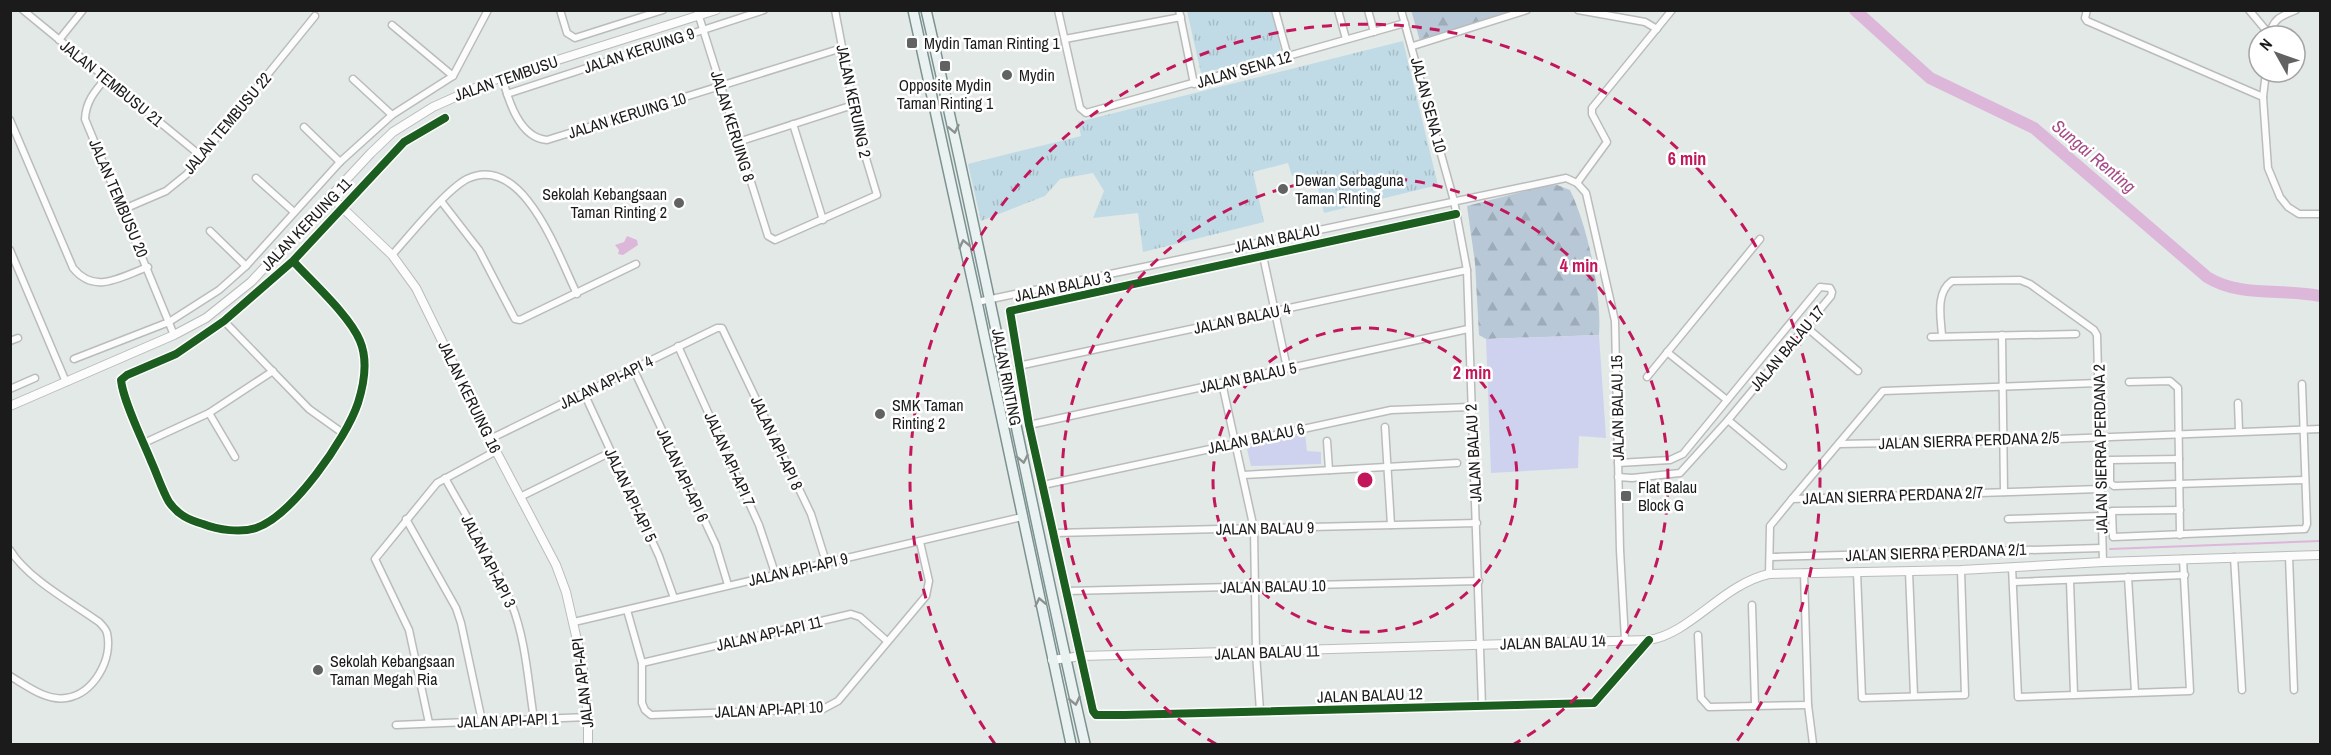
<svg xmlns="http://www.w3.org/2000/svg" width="2331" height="755" font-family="'Archivo Narrow',sans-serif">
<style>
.grass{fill:url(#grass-tufts)}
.forest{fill:url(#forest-firs)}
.park{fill:#ced2ef}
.water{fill:#dcb7da}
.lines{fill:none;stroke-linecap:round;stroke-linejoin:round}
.stream{stroke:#dcb7da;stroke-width:2}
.river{stroke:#dcb7da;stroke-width:12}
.minor-casing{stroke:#babcbb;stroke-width:9}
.tertiary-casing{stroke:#babcbb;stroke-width:10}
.secondary-casing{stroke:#7c9290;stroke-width:12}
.minor{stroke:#fbfcfb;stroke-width:6}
.tertiary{stroke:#fbfcfb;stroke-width:8}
.secondary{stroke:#e9f2f0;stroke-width:9}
.cycleway-casing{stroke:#fff;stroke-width:11}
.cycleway{stroke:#1b5e20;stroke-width:8}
.oneway{stroke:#8c9190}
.ring{fill:none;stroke:#c2185b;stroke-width:3;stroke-dasharray:10 8}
.poi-dot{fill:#616362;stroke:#fff;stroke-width:2}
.labels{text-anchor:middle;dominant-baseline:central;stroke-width:5;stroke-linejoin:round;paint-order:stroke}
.poi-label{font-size:16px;fill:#1b1b1b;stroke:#fff;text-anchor:start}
.street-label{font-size:16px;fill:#1b1b1b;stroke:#fff}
.water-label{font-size:18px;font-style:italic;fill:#a74b86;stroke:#fff}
.centre{fill:#c2185b;stroke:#fff;stroke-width:3}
.ring-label{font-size:18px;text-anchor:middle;font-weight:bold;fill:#c2185b;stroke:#fff;stroke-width:5;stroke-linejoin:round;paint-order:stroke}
</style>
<defs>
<pattern id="grass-tufts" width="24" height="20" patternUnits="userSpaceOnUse" patternTransform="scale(1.5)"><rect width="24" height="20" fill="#c1dbe6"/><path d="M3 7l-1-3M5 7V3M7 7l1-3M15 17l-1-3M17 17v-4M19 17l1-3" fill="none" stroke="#a5bbc5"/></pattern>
<pattern id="forest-firs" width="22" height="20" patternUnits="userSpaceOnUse" patternTransform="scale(1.5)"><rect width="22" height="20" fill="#b9c8d7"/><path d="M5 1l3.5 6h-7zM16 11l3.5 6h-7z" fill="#9eabb8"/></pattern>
</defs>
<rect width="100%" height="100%" fill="#e3e9e6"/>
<g class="grass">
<polygon points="1187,11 1272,11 1282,55 1201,73"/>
<polygon points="1403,41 1438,185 1324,213 1317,184 1308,186 1304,173 1292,176 1288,163 1253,172 1264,222 1143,252 1138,213 1093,218 1104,191 1093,173 1060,179 1045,196 981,221 968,164 1081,136 1078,122"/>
</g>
<g class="forest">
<polygon points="1411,10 1516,11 1420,41"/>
<path d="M1557,185L1570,190C1588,227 1602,294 1599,335L1486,339L1479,335L1475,263L1467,206L1544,186Z"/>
</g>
<g class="park">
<polygon points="1599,335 1606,438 1579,436 1578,468 1491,473 1486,339"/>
<polygon points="1305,434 1307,451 1321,452 1321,464 1251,466 1246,445"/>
</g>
<polygon class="water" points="627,236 637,240 638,245 623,255 618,254 619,250 615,245 624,242"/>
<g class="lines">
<polyline class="stream" points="2110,549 2320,541"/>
<path class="river" d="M1855,10L1930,78L2034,128L2207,277C2240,298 2283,288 2320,296"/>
<defs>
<g id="minor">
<polyline points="23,10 201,156"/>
<polyline points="560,10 567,33 575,38 663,10"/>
<polyline points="697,10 768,236 775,240 877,195 859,135 835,10"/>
<polyline points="1058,10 1080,108 1086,113 1405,23"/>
<polyline points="1179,10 1194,84"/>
<polyline points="1275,10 1288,57"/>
<polyline points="1338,10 1346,39"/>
<polyline points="1368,10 1374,32"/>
<polyline points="1401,10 1454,201 1467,270 1482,706"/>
<polyline points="1578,10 1645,22 1657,29"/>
<polyline points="2087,10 2085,18 2087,21 2263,97 2268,168 2280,197 2288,207 2299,214 2320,214"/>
<polyline points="2249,10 2270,35"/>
<polyline points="392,25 453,76"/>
<path d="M2270,36C2272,19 2281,16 2296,10"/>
<polyline points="1065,39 1181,17"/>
<polyline points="59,40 83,10"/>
<polyline points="1413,46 1527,10"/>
<path d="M502,77C508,99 519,138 547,140L842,48"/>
<path d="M106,78C95,91 86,101 85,119L174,335"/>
<polyline points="353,79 392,115"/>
<polyline points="507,94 764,10"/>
<polyline points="2263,97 2266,72"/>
<path d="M10,120L73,268C95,295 120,277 148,267"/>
<polyline points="793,124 823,220"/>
<polyline points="304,127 340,162"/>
<polyline points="738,142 853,105"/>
<polyline points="256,178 294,212"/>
<polyline points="1577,183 1607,142 1592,114 1592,108 1672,10"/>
<polyline points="441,201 479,250 515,319 520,320 636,264"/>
<polyline points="124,209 166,191 187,174 315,16"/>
<polyline points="1456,214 1010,311 1029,425 1093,711 1096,715 1124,715 1594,703 1649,640"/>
<polyline points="210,231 246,266"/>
<polyline points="1260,242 1287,368"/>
<polyline points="10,250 66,382"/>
<path d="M392,255C409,236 446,190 467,179C524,152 559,258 577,294"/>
<path d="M293,261C313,283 350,316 360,341C368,360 364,384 358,403C346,439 292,516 256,528C241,533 218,530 203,524C189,520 178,515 169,502C162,490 157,474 151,461C143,441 123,401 121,380L127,375L176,354L224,321L293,261L404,142L445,118"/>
<polyline points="977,302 1566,178 1577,183 1586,193 1615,321 1620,550 1625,640"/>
<polyline points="224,321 309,409 344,434"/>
<polyline points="1805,326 1858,371"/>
<polyline points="2002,335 2004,492"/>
<path d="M1942,336C1941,318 1935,293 1952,281L2020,280L2030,284L2094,330L2097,335L2103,562"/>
<polyline points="1931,337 2076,334"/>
<polyline points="10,341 18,338"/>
<polyline points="678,346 759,525 775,573"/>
<polyline points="1667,352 1727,400"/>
<polyline points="74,359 169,322 219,290 246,266 340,162 392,115 453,76 488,10"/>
<polyline points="1018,366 1467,270"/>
<polyline points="633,368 716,545 728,585"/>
<polyline points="1647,377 1760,239"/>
<polyline points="2129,382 2170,381 2178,388 2180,535"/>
<polyline points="1222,383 1254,529 1256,653 1260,711"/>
<polyline points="10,389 35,378"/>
<polyline points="584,393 659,556 674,598"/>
<polyline points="2238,403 2239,431"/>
<polyline points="209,413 235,457"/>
<polyline points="1728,420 1783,466"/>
<polyline points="1029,425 1468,329"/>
<polyline points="1385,427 1391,525"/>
<polyline points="490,439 717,328 722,328 811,514 826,562"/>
<polyline points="1327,441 1329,470"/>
<polyline points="144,443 209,413 273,371"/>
<polyline points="1839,444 2003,441 2320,429"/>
<polyline points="2179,459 2110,460 2110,483 2114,486 2305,480"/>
<polyline points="1618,463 1670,460 1683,454 1820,287 1830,288 1832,292 1831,296 1728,420 1680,473 1632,478 1618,477"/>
<polyline points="1243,475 1457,463"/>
<path d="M445,478C468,520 495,561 512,605C526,641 528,682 534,719"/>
<polyline points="1043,485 1391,410 1470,407"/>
<polyline points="520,497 611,452"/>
<polyline points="1792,499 1883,391 2098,383"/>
<polyline points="2180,510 2112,511 2113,537 2305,529 2307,524 2302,384"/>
<polyline points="406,519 456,608 461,623 482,721"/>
<polyline points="2008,519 2101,516"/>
<polyline points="1054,533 1477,523"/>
<path d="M10,550C28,579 71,602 99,622C102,625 106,629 107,633C113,659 94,694 66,698C46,701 27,686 10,676"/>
<polyline points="2289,556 2294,690"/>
<polyline points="1770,557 2102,548"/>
<polyline points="2234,557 2242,690"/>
<polyline points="2012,567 2018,697 2190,691 2183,559"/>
<polyline points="1909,571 1914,696"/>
<polyline points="1857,572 1862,698 1965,695 1961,570"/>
<polyline points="1804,573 1808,705 1813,744"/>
<polyline points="1769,574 1770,526 1792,499 2100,489"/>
<polyline points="2128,577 2135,692"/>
<polyline points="2070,581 2074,694"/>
<polyline points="2014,582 2185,575"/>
<polyline points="1067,591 1479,581"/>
<polyline points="1752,605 1755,705"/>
<polyline points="627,610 642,663 642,703 645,710 651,715 823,709 838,701 926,596 929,581 920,542"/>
<polyline points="574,622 1022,517"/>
<polyline points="1698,635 1701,698 1709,707 1808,705"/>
<polyline points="642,663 851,614 860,617 887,641"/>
<polyline points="429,723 409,630 375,559 437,483 496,451"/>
<polyline points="396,725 588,717"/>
</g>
<g id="tertiary">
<polyline points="330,196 392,255 416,288 496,451 556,565 566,592 582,662 588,717 588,744"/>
<polyline points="10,406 174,335 206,318 251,282 371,153 393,132 433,107 491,81 716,10"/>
<path d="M1052,660L1082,656L1649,640C1690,634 1723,584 1769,574L1961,570L2103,562L2320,555"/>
</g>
<g id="secondary">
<polyline points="913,10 977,302 1071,744"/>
<path d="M926,10C983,254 1029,500 1085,744"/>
</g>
</defs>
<use href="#minor" class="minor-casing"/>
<use href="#tertiary" class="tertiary-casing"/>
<use href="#secondary" class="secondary-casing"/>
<use href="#minor" class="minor"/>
<use href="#tertiary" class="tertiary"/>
<use href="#secondary" class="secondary"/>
<defs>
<g id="cycleway">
<polyline points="1456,214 1010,311 1029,425 1093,711 1096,715 1124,715 1594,703 1649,640"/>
<path d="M293,261C313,283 350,316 360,341C368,360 364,384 358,403C346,439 292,516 256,528C241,533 218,530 203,524C189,520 178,515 169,502C162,490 157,474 151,461C143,441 123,401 121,380L127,375L176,354L224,321L293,261L404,142L445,118"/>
</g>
</defs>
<use href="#cycleway" class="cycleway-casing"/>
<use href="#cycleway" class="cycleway"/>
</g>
<defs><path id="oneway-chevron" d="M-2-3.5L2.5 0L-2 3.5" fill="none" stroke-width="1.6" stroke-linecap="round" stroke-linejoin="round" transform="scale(1.5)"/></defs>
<g class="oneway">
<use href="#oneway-chevron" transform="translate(954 129) rotate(78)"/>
<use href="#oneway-chevron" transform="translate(964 244) rotate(-103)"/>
<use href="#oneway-chevron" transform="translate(1023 459) rotate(79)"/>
<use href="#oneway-chevron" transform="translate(1040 602) rotate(-102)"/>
<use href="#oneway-chevron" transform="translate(1075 701) rotate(77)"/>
</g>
<g class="ring">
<circle cx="1365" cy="480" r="152"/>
<path d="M1216 744A303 303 0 1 1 1514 744"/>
<path d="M995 744A455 455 0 1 1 1735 744"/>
</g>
<g class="poi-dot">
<rect x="906" y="37" width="12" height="12" rx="3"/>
<rect x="939" y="60" width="12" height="12" rx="3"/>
<circle cx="1007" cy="75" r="6"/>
<circle cx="1283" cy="189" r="6"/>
<circle cx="679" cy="203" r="6"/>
<circle cx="880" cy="414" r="6"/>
<rect x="1620" y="490" width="12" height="12" rx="3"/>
<circle cx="318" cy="670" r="6"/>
</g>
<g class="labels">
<g class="poi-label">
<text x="924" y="43">Mydin Taman Rinting 1</text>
<text x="1019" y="75">Mydin</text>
<text x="945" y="85" text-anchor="middle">Opposite Mydin<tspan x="945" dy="18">Taman Rinting 1</tspan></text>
<text x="1295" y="180">Dewan Serbaguna<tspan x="1295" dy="18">Taman RInting</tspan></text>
<text x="667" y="194" text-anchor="end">Sekolah Kebangsaan<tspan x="667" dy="18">Taman Rinting 2</tspan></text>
<text x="892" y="405">SMK Taman<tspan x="892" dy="18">Rinting 2</tspan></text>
<text x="1638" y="487">Flat Balau<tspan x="1638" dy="18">Block G</tspan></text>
<text x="330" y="661">Sekolah Kebangsaan<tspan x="330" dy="18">Taman Megah Ria</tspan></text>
</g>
<g class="street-label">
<text transform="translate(639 50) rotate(-18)">JALAN KERUING 9</text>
<text transform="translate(1244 69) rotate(-16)">JALAN SENA 12</text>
<text transform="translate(506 78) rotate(-19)">JALAN TEMBUSU</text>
<text transform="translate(112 83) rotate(39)">JALAN TEMBUSU 21</text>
<text transform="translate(854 101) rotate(78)">JALAN KERUING 2</text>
<text transform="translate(1429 105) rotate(75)">JALAN SENA 10</text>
<text transform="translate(627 115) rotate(-17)">JALAN KERUING 10</text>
<text transform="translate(227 123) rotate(-50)">JALAN TEMBUSU 22</text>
<text transform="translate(733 126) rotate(73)">JALAN KERUING 8</text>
<text transform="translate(119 198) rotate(67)">JALAN TEMBUSU 20</text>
<text transform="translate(306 224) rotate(-46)">JALAN KERUING 11</text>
<text transform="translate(1277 238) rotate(-12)">JALAN BALAU</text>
<text transform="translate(1063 286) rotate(-12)">JALAN BALAU 3</text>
<text transform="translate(1242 318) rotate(-12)">JALAN BALAU 4</text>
<text transform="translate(1787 348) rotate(-50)">JALAN BALAU 17</text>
<text transform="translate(1007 377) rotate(79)">JALAN RINTING</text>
<text transform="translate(1248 377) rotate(-12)">JALAN BALAU 5</text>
<text transform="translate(606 382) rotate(-26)">JALAN API-API 4</text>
<text transform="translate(470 397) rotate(64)">JALAN KERUING 16</text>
<text transform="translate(1617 408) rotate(-91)">JALAN BALAU 15</text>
<text transform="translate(1256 438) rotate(-12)">JALAN BALAU 6</text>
<text transform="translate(1969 440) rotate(-2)">JALAN SIERRA PERDANA 2/5</text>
<text transform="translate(777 443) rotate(65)">JALAN API-API 8</text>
<text transform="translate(2100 449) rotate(-91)">JALAN SIERRA PERDANA 2</text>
<text transform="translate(1473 453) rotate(-93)">JALAN BALAU 2</text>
<text transform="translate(730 459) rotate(66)">JALAN API-API 7</text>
<text transform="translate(683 475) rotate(65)">JALAN API-API 6</text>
<text transform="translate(631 495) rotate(65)">JALAN API-API 5</text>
<text transform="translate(1893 495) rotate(-2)">JALAN SIERRA PERDANA 2/7</text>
<text transform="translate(1265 528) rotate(-1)">JALAN BALAU 9</text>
<text transform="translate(1936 552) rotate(-2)">JALAN SIERRA PERDANA 2/1</text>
<text transform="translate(489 561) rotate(63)">JALAN API-API 3</text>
<text transform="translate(798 569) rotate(-13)">JALAN API-API 9</text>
<text transform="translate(1273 586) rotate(-1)">JALAN BALAU 10</text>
<text transform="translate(769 633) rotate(-13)">JALAN API-API 11</text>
<text transform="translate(1553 642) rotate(-2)">JALAN BALAU 14</text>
<text transform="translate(1267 652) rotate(-2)">JALAN BALAU 11</text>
<text transform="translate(582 683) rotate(-97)">JALAN API-API</text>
<text transform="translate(1370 695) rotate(-2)">JALAN BALAU 12</text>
<text transform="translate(769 709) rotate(-3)">JALAN API-API 10</text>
<text transform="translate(508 720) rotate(-2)">JALAN API-API 1</text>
</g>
<g class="water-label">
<text transform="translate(2094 156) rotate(40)">Sungai Renting</text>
</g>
</g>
<circle cx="1365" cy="480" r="9" class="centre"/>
<g class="ring-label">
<text x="1687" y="165">6 min</text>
<text x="1579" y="272">4 min</text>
<text x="1472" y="379">2 min</text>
</g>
<rect width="2331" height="755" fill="none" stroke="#1b1b1b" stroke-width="24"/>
<g transform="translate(2277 54) rotate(310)"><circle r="28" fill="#ffffff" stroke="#a4a4a4" stroke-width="1.5"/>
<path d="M0-4.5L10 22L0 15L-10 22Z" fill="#616362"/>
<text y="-9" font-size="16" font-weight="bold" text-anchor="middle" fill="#1b1b1b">N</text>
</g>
</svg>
